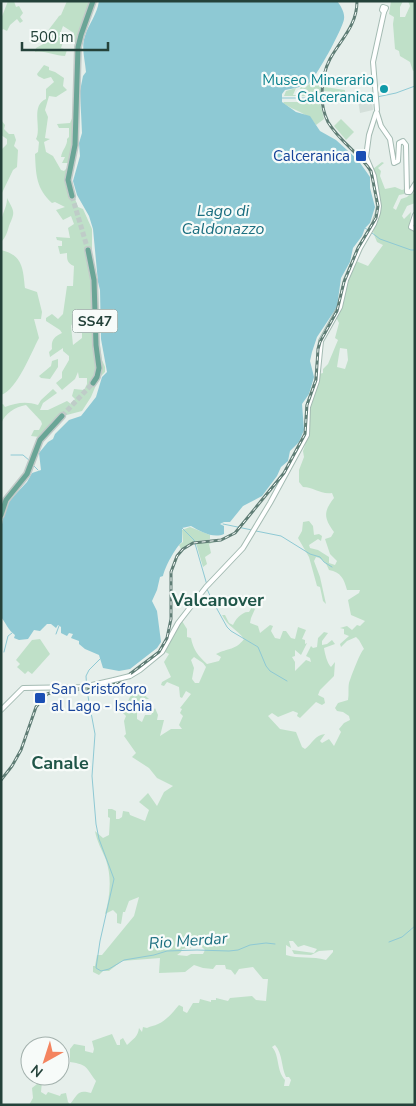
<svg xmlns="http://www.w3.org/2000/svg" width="416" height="1106" font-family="'Nunito Sans',sans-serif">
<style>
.built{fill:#d4dfda}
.green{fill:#bfe0c8;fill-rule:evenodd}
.water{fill:#8ec9d4}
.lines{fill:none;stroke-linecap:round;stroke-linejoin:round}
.stream{stroke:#8ec9d4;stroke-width:1}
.primary-tunnel{stroke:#bfccc8;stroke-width:5;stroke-dasharray:5 2.5;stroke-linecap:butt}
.secondary-casing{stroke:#a4bbb3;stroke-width:6}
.primary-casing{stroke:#c2cac8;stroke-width:8}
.secondary{stroke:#fff;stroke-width:4}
.primary{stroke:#6aa596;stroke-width:5}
.rail-casing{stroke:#5f7d75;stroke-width:3}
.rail{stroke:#f7fbf9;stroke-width:1;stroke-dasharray:4;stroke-linecap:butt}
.secondary-bridge-casing{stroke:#a4bbb3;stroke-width:6;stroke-linecap:butt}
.secondary-bridge{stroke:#fff;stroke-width:4}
.culture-dot{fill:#0f9aa8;stroke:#f7fbf9;stroke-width:2}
.transit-dot{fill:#1a4fb4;stroke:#f7fbf9;stroke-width:2}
.labels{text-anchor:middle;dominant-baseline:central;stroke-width:4.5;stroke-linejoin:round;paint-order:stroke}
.shield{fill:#f7fbf9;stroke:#637a73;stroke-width:1}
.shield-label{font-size:14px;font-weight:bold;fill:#24423a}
.culture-label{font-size:15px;fill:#0d838f;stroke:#f7fbf9;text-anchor:end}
.transit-label{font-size:15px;fill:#164399;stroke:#f7fbf9;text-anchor:end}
.water-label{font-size:16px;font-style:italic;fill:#1c6f80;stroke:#f7fbf9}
.quarter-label{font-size:18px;font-weight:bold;fill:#1f5548;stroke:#f7fbf9}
</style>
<rect width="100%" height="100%" fill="#e6efeb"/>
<polygon class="built" points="372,99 373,110 360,113 358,100"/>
<g class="green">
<polygon points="8,1 14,1 16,7 19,6 23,13 20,17 23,21 20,23 17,19 10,25 7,31 3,29 1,31 1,19"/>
<path d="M67,1H92L77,43L72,41L74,33L63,26L59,37L70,41L63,42L61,48L67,50L65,56C55,56 44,50 35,52L36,48L47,42L48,40L44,38C47,31 54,23 59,16L61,15Z"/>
<polygon points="391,1 403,1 400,7 400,17 405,17 410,6 408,1 415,1 415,70 413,71 410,62 400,56 399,51 395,49 393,24 394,17 389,14"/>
<path d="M44,65L49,67V70L55,72L64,78L63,86L67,90L56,97L49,96L45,110L48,117L45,138L50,139L44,142L46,152L53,156L61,170L64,171L68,167L66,183L69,197L74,196L78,207L83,209L92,229V249L85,250L92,282L98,284L99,339L102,360L105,367V372L99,378L91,397L82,411L59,417L39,437L31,436L34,430H39L42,424L41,421L26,405C15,407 5,413 1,424V405L3,404L5,407C16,403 26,401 38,405L41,400L53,389L57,393L43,403L40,410H48L67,401L71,404L75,399L72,396L74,389L84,390L87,384V378H79L78,372L75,379L62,390L56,383L62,378V372L69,360V356L63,351V348L50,357L49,352L52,349C51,340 54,337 62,333L60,330L46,321V318L52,314L58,319L63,314L67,286H73L74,266C67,263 67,260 67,253L60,254L58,246H62V241L57,240L56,237L70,238L68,228L74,224L71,216L63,220L56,210L65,207L55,202L52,203C36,188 36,175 35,154L38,152L39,142L36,139C42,128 30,106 46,99V89L54,82L51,77L44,79L38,76L37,74ZM76,317L82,324V338L73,345L71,326Z"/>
<polygon points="314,79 325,80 325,87 345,90 345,93 324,91 324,82 322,81 322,96 284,96 286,91 296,88 293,95 297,95 301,87 305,88"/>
<path d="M284,102H320L324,119L316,125C309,113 294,111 283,103Z"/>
<path d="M74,114L72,154L69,163H62L65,157H61C62,150 68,145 67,139L69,137V128H59L57,124L70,123Z"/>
<polygon points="341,119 354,132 346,140 334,126"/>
<polygon points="1,120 5,125 4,129 9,134 14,134 16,140 14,146 18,150 17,167 13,170 1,195 1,150 7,144 7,139 1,135"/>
<path d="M382,162L384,163L378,168L381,171L380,176L385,189L395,187L402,190L405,189L404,194L399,195L393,208L396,210L401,199L407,197L411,193L415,194V203L407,206L402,216L404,219L411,212L409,229L415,231V1105H29L33,1098L32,1088L37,1084L40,1076L42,1081L41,1092L46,1095L48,1092L60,1096L61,1094L66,1093L68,1102L70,1104C78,1095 77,1089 91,1093L96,1081C85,1067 89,1065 70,1062V1049L74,1044L85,1046V1051L93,1053L94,1049L92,1041L112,1034L117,1045H120V1040L123,1038L127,1045C133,1039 138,1037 139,1028L142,1032L143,1027L147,1028C151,1026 154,1026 158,1024C167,1020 173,1012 179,1005L183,1007V1011L187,1013L193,1003H199L200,999L211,1002V1000H216V998L228,1001L230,998L252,996L256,1000L266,1001L268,979H263L253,967L239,969L235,975L231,970L226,969L225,965H216L213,969L203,968L194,965L185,972L159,973L160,958L122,961L109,971H103L99,975L93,972V966H95L97,955H102L134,916L139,897L129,901L125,912H123L121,924L117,923V914L113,910L105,914C110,897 112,878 106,860C102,850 97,842 95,831L103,838L109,835L110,818L108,817V809H112L116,811V819H119L122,817L123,811L129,812L130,815L145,821L149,810L139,802L148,793L157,806L164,792L173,786L157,778L149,768L132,757L136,753L124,736L126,734L124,721L126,716L123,713L136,683V691L139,690L149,699H144L137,711V719L142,722L145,715H151L155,708L158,715L157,720H164L160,736L171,729H182L179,725L183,716L180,713L182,709L180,708L191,694L186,691L182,698L180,697L179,687L167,682L164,686L161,685L162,682L171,677L164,662L169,654L165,652L178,624L182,621L187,629V637L191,638C193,649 198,656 207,664L219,661L221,657L216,654C228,648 236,650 244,639C237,629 228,627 222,615H225L229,623L233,625C235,620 242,611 249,612L252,607L255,609L251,618L250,623L258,626L260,633L270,625L273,626L271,631L275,638L280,639L283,631H286L291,638L295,639L298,627L306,630L302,639L305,640V644L307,643L301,655L295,650V656L292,657L295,662V671L306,660L311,662L310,658L306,656L311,646L313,648L317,647L318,638L324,632L328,633L322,641V645L327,644L332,640L335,644L324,648C325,654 327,663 331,667L335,662L334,676L320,690L318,695L324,698L325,703L322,705L316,702L300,718L297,716L298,713L293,711L278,717L272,713L268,716L280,729L296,732L302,747L305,749C312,744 315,735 325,734L320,741L322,743L329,739L334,746L341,732L339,729L344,723L350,720L349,716L343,712L337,711L335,708L338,703L348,700C349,694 348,688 349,683C351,677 360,652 364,649L359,640L356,637L347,641L341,647L340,644L349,636L344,634V629L340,628L347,626L352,630L357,625L360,626L365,621L351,615L348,600L359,593L360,590H347C344,579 341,572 329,570C326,563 324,559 316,557L314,561L320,577L326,604L323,601L320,587L317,586L309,557L298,538L302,531L303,522L309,521L313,526L314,535L319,534L322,536L321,541L318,539L309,545L310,548L318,550L329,557V563L335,565L337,561L330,554L325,539L331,537L334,532C324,518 323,512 334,498L332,493C321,495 314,487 303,487L299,482V470L304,457L303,451L309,433L310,406L319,374L323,373V369L328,364L338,340L335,338L339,323L336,317L344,301L347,282L356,261L368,266L383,245L377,242L373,232L380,207L373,169ZM340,348L347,349L348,360L345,369L337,367ZM194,657L203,663L206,667L199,683H195L192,679L194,668L191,660ZM289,941H293L298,947L304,945L317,949L314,953L292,950L294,954L311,955L319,951L333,950V952L326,960C312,956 299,959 286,955V945L291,948ZM201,946L205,950L203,954H191L187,956L177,955L181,952L182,949ZM275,1045C283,1054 281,1067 286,1077H289L291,1080L289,1086H284L285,1080C276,1070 280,1056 272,1047Z"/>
<path d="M7,198C15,213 15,212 9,226C7,233 6,237 1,242C1,232 0,223 3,214C5,208 7,205 7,198Z"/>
<path d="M1,246V250C23,255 23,269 25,288L37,292L42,312L41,319H34L39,338C31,353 17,390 1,395Z"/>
<polygon points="58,359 58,367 50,379 41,378 39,376 51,366 52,361"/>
<polygon points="190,527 210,535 210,539 207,540 207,542 214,542 209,544 211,553 205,557 207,564 203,567 196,543 206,542 205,540 196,541 181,549 179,545 183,542 182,530"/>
<polygon points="40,639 50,654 32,674 28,671 25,674 17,667 20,664 16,660 32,640"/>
</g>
<path class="water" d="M99,1H337C341,6 345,13 344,19C343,28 315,80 308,84C301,87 292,89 285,90L282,94V102L296,112L310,116L320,131L336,140L358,160L370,177V188L375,207L370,223L365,228L362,236L353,248L350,262L341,278L337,307L317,337L312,352L310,361L314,377L309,394L302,404L304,430L299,442L290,451L288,461L281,467L277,476L262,496L243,506L230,522H224L220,524L224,526V534C213,539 200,531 191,526L182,528V542C175,548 165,567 163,576L160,577L157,590L152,601L157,611L161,642L157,648L130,669L119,671L103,668L99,655L85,649L79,644V641L71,638L73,634L69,633L67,636L61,633V627L58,625L56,628L51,624H47L40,631L34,630L28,639L19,640L14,638L15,635C8,630 6,623 1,617V530L5,508L11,499L27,482L32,473L41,470L39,453L48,442L53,439L55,434L69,420L81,416L85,411L96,397L102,377L107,372L101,339L100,290L98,282L93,229L89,216L77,195L73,181L80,156L79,143L82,133L80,91L83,76L86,72C85,60 81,47 85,36C89,23 97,15 99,1Z"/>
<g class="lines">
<g class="stream">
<polyline points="377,97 396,93 415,86"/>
<polyline points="282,98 315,98 321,101 373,97"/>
<polyline points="365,228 368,230"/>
<polyline points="372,233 380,239 411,250 415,250"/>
<polyline points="11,455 23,455 30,461"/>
<polyline points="33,465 38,470"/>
<polyline points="223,524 252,530"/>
<polyline points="182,528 194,540 207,585"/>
<polyline points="256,531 281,536 310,554 320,557 324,562 332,567"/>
<polyline points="207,589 212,600 227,627 231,631 258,647 266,666 270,671 287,681"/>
<polyline points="56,634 59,626"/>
<polyline points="4,652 8,636 12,633"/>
<polyline points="101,658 89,670 86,676 87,691 95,734 92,776 96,824 99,839 114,879 100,941 96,968 101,971 109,969 124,960 154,955 167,951 197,950 229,951 238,950 250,945 266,943 275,944"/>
<polyline points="389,942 402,937 415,926"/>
</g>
<g class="primary-tunnel">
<polyline points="72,196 88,250"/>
<polyline points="62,416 93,383"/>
</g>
<defs>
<g id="secondary">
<polygon points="383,7 386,8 384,12 382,10"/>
<polyline points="377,110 373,62 384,12"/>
<polyline points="377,113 381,126 390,139 394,163 398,161 399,143 403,141 406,145 407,192 410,192 415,184"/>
<polyline points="415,215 411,227 415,229"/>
<polyline points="130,676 140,670 162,652 178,623 206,587 243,548 270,503 307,435 308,407 317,381 321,341 340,307 346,280 360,248 374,224 378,213 379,206 374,176 366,157 369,135 376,113"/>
<polyline points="1,710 23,688 83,687 114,680"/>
</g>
<g id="primary">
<polyline points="72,196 68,180 75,145 78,47 81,35 93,1"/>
<polyline points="88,250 94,280 96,345 99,368 97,377 93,383"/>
<polyline points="1,515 6,500 27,474 40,440 62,416"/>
</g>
</defs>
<use href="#secondary" class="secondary-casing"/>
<use href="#primary" class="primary-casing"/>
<use href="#secondary" class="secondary"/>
<use href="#primary" class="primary"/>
<defs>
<path id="rail" d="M1,780L12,766L21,750L36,707L47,694L63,689H98L111,686L122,680L159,652L167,638L171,619V572L177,556L183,549L193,543L221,540L235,533L284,473L305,434L307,405L316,380L318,349L320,342L337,311L344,282L358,248L376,218L378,206L371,171C359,153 339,141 328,122C324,114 322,105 322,96C322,83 324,70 330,59C341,39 357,26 357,1"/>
</defs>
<use href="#rail" class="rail-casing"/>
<use href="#rail" class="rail"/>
<defs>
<polyline id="secondary-bridge" points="114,680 130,676"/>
</defs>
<use href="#secondary-bridge" class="secondary-bridge-casing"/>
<use href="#secondary-bridge" class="secondary-bridge"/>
</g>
<circle class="culture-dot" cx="384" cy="89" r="5"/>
<g class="transit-dot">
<rect x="355" y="150" width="12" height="12" rx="2.5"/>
<rect x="34" y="692" width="12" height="12" rx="2.5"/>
</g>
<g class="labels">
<rect class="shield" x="72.5" y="309.5" width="45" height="23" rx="4"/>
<g class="shield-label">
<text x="95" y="321">SS47</text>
</g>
<g class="culture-label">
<text x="374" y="80">Museo Minerario<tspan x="374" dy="17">Calceranica</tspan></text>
</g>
<g class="transit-label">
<text x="350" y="156">Calceranica</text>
<text x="51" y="689" text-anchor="start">San Cristoforo<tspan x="51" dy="17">al Lago - Ischia</tspan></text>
</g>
<g class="water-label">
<text x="223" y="211">Lago di<tspan x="223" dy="18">Caldonazzo</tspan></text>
<text transform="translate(188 941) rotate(-4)">Rio Merdar</text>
</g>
<g class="quarter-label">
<text x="218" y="600">Valcanover</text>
<text x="60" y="763">Canale</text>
</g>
</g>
<rect width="416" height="1106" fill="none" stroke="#24423a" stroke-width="5"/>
<g transform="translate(45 1061) rotate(219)"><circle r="24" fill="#f7fbf9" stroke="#a3b1ad"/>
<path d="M0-4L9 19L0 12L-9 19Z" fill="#f4845f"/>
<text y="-8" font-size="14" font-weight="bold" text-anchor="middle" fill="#24423a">N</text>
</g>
<path d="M22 42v8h86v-8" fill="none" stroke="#24423a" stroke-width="2.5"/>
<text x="30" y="42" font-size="15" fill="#24423a" stroke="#f7fbf9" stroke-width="4" paint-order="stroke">500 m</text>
</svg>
